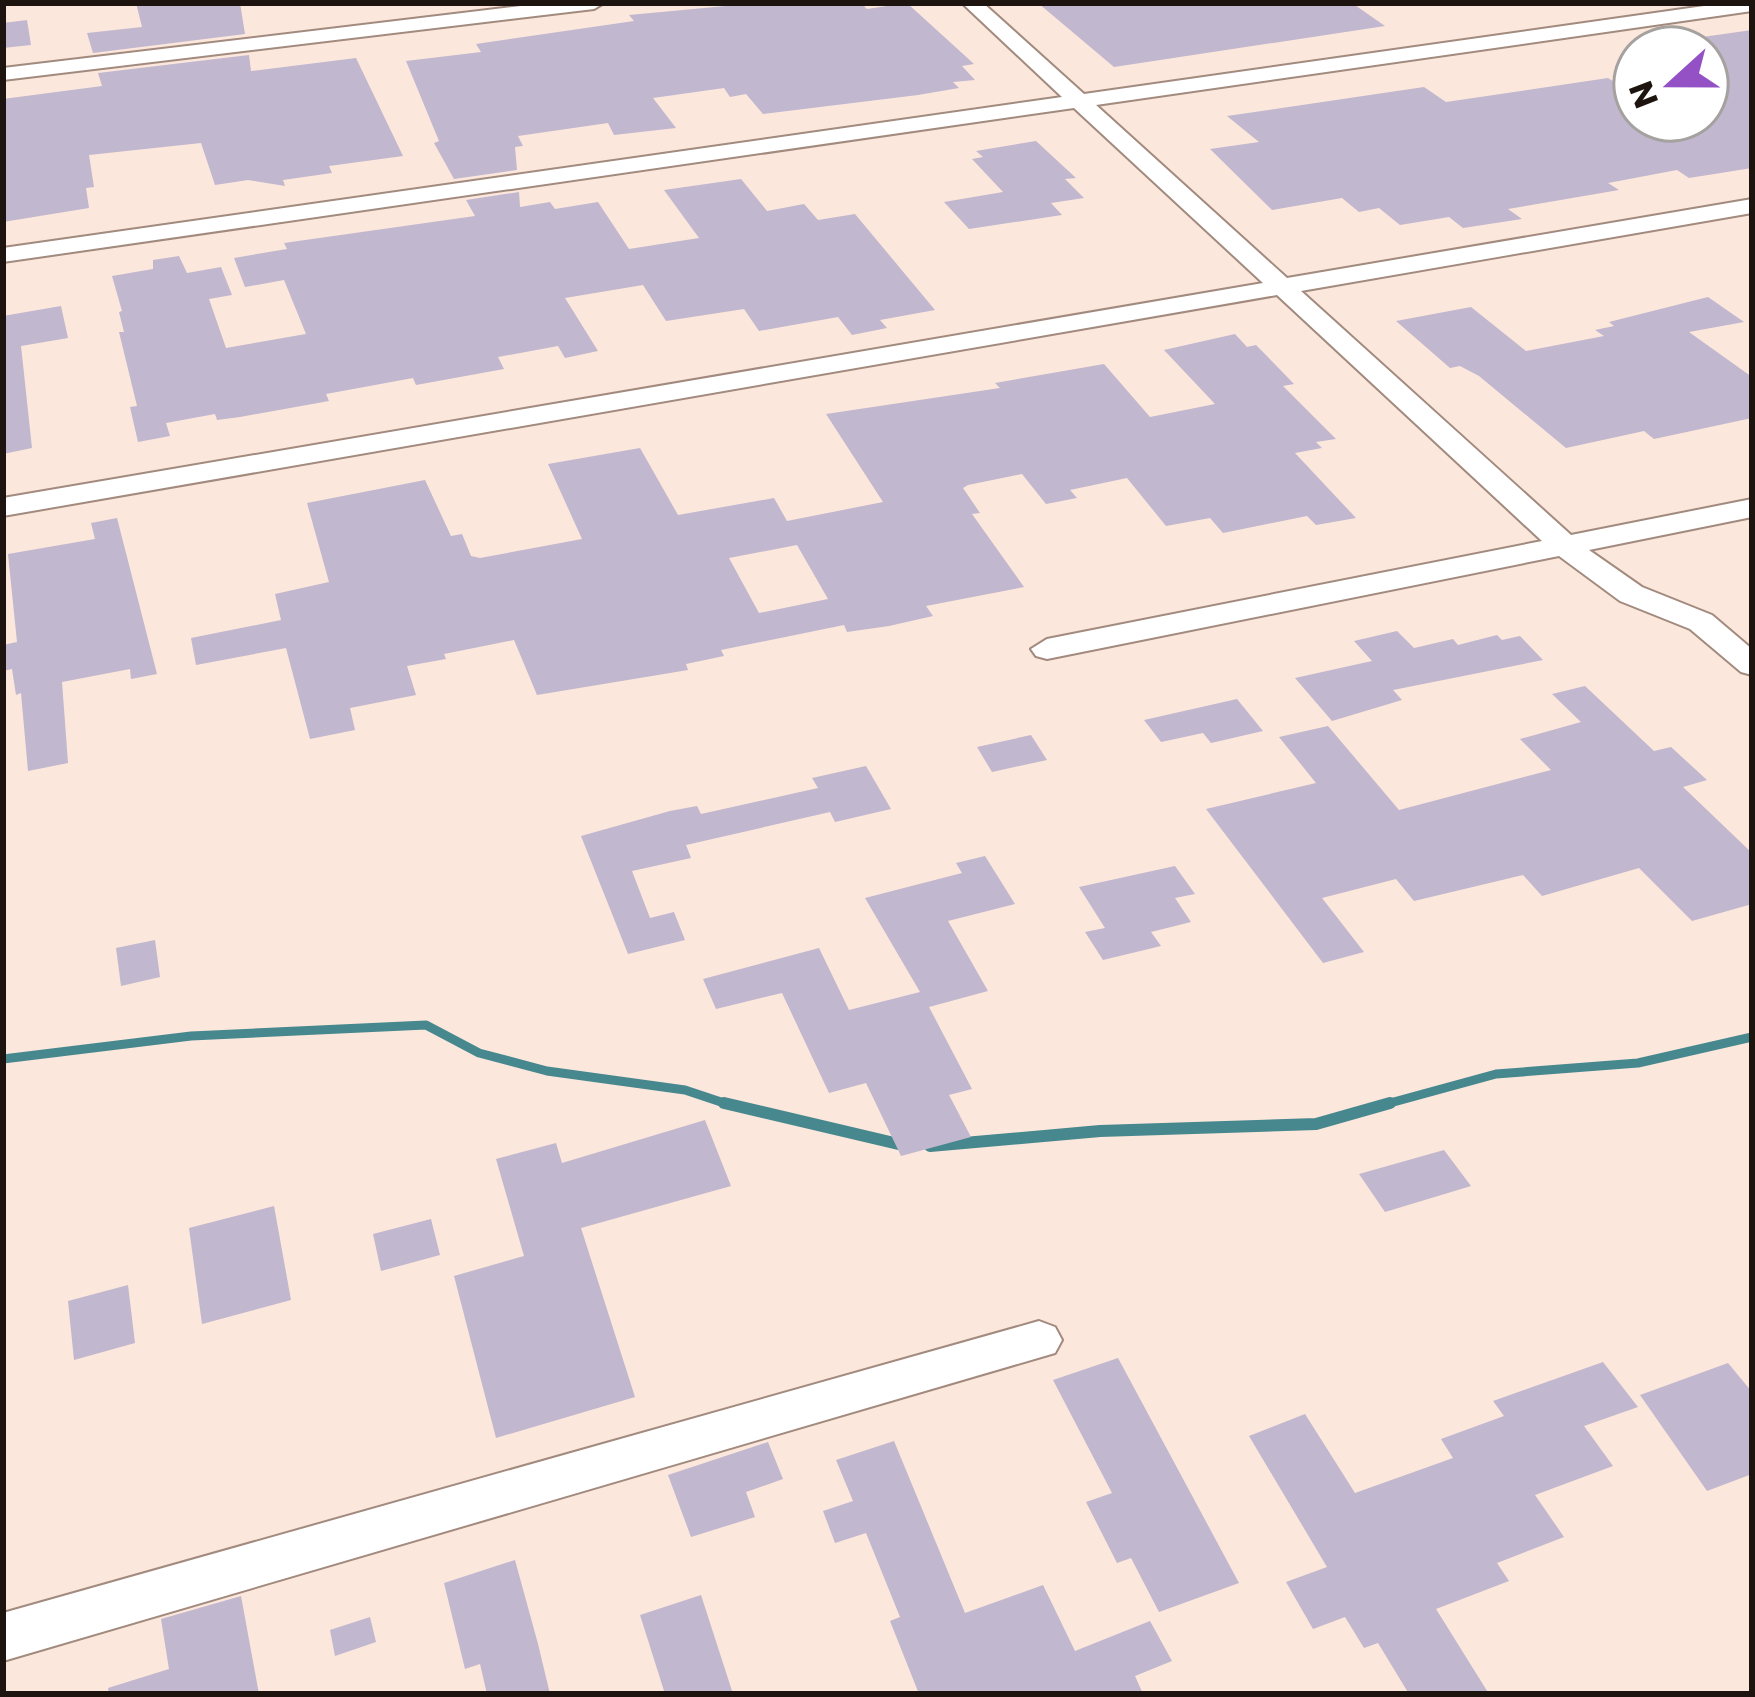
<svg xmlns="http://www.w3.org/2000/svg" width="1755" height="1697" font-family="Poppins,sans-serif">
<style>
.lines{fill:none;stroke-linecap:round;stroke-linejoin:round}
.stream-far1{stroke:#46888e;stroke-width:9}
.stream{stroke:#46888e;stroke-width:12}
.building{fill:#c1b7ce;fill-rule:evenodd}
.minor-casing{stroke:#a28a7e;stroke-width:4}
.minor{fill:#fff;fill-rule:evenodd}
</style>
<rect width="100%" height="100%" fill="#fce7dc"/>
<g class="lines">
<g class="stream-far1">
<polyline points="3,1059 191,1036 426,1025 479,1053 547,1071 685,1090 733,1106"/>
<polyline points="1379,1106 1496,1074 1638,1063 1752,1037"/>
</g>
<g class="stream">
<polyline points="724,1103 907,1146"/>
<polyline points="930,1146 1100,1131 1316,1124 1390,1103"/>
</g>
</g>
<g class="building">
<polygon points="136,3 240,3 245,34 93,53 87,33 142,27"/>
<polygon points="758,3 861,3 867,9 907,3 974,64 962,66 975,80 953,82 959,88 918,95 763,114 746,94 730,97 724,88 653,98 676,128 614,135 608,123 518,136 523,146 515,147 517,170 454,179 434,143 439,141 406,61 481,52 476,44 634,21 629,15"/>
<polygon points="1038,3 1352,3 1385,26 1114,67"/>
<polygon points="27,20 31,45 3,48 3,23"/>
<polygon points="1752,30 1752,168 1689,178 1677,170 1608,183 1619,190 1508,209 1522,219 1463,228 1449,217 1400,225 1379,208 1359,212 1342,198 1272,210 1210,149 1259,142 1227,116 1424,87 1446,102 1608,78 1635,95 1635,120 1707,120 1707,48 1670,48 1660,43"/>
<polygon points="249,55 251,71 356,58 403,156 329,166 332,173 283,180 285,186 248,180 215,185 201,143 89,155 94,187 86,188 89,208 3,222 3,99 102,86 98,73"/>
<polygon points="1036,141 1076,178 1065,179 1084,198 1051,203 1062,215 969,229 944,202 1003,192 972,159 983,157 976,151"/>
<polygon points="741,179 767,211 804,204 818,220 855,214 935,310 880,320 887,328 852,335 838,317 759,331 744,309 666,321 643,285 565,298 598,351 565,358 558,346 498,357 504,369 416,385 413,378 326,394 329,401 240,417 217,420 215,414 166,423 170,436 138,442 130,407 137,406 119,332 124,332 119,312 122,311 112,276 153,269 153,260 179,256 187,273 221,267 232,295 209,299 226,348 306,334 284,280 245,287 234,258 287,249 284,243 475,216 466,200 519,192 520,207 550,202 555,209 598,202 629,249 699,238 664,190"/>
<polygon points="1708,297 1744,322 1689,332 1752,377 1752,418 1654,439 1644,431 1566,448 1479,376 1460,366 1450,368 1396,321 1471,307 1526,351 1604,336 1595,330 1614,326 1609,322"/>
<polygon points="61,306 68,338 21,346 32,448 3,454 3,316"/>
<path d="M1235,334L1247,347L1256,345L1262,351L1294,384L1283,386L1336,439L1316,442L1322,448L1295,453L1356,518L1316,525L1307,516L1223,533L1210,518L1166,526L1127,478L1070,490L1077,498L1046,504L1022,474L968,485L963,488L980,513L972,514L1024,587L926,606L933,616L889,626L847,632L844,625L721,650L724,656L686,664L688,670L537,695L514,640L444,654L446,659L407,666L416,695L350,708L355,730L310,739L286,648L196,665L191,638L281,620L275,594L329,582L307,503L425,480L451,536L462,534L471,556L480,558L582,539L548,464L640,448L678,515L774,498L787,521L883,502L826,414L1000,388L995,383L1104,364L1150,417L1215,404L1164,350ZM797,545L828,599L759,613L729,558Z"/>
<polygon points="117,518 157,674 131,679 130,669 62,682 68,763 28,771 21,693 16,695 12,669 3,671 3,645 17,642 8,554 95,539 91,523"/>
<polygon points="1397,631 1414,648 1453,639 1458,645 1497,635 1502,640 1520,636 1543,660 1393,690 1402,700 1332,721 1295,678 1372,661 1354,641"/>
<polygon points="1585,686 1654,751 1671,747 1707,780 1683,787 1752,853 1752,904 1692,921 1639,868 1542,896 1523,875 1414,901 1396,879 1322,898 1364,952 1323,963 1206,809 1316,783 1279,737 1328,726 1399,810 1551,770 1520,739 1581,722 1552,694"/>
<polygon points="1237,699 1263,731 1211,743 1203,733 1161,742 1144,720"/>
<polygon points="1031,735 1047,760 992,772 977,747"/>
<polygon points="866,766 891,809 835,822 830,812 686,845 691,858 632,871 650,918 674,912 685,940 628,954 581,836 670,811 697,806 701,814 818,788 812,778"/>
<polygon points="985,856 1015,904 948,921 988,991 929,1007 972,1089 949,1095 971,1137 901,1156 866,1083 829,1093 782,993 716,1009 703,979 819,948 849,1010 920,992 865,898 962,873 956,863"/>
<polygon points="1175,866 1195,894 1175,898 1191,922 1151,932 1161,946 1103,960 1085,932 1105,928 1079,887"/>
<polygon points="155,940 160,977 121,986 116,948"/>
<polygon points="705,1120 731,1186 581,1228 635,1397 496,1438 454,1276 524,1256 496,1159 556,1143 562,1163"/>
<polygon points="1444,1150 1471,1186 1385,1212 1359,1174"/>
<polygon points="274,1206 291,1300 202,1324 189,1228"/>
<polygon points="431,1219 440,1255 381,1271 373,1234"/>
<polygon points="128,1285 135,1343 74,1360 68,1301"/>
<polygon points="1118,1358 1239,1583 1159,1612 1131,1558 1117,1563 1086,1502 1112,1493 1053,1380"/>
<polygon points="1603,1362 1638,1407 1584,1426 1613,1466 1535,1495 1564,1537 1497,1563 1509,1581 1436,1609 1489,1694 1409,1694 1378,1643 1364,1648 1345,1617 1313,1629 1286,1582 1327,1567 1249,1436 1305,1414 1355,1493 1453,1458 1441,1439 1504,1416 1493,1401"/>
<polygon points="1728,1363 1752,1392 1752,1474 1707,1491 1640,1395"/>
<polygon points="894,1441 965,1613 1043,1585 1075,1651 1150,1621 1172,1661 1135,1676 1143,1694 919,1694 890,1621 900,1617 866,1533 835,1543 823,1511 853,1501 836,1460"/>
<polygon points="768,1442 783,1479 746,1492 755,1517 691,1537 668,1475"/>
<polygon points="515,1560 538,1644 550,1694 487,1694 480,1664 465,1669 444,1583"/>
<polygon points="701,1595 733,1694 665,1694 640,1615"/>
<polygon points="241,1596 259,1694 109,1694 108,1688 169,1669 161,1619"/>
<polygon points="370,1617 376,1642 335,1656 330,1630"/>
</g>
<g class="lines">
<defs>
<g id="minor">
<polygon points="545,3 604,3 594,9 3,80 3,68"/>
<polygon points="962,3 983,3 1084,94 1725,3 1752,3 1752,11 1096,105 1287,278 1752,199 1752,213 1301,291 1571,535 1752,499 1752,517 1589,550 1642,587 1712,615 1752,649 1752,675 1741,672 1690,629 1620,601 1559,556 1047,659 1036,656 1031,649 1047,639 1542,541 1277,295 3,516 3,498 1263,283 1074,108 3,262 3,248 1062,97"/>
<polygon points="1039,1321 1055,1327 1062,1340 1055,1353 3,1661 3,1613"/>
</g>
</defs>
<use href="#minor" class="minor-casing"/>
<use href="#minor" class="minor"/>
</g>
<rect width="1755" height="1697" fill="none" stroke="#1d1410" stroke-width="12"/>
<g transform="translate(1671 84) rotate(249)"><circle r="57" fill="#ffffff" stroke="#a5a19f" stroke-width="3"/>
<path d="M0-9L21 45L0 30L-21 45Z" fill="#9451c5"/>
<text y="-18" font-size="33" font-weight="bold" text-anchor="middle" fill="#1d1410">N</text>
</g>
</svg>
